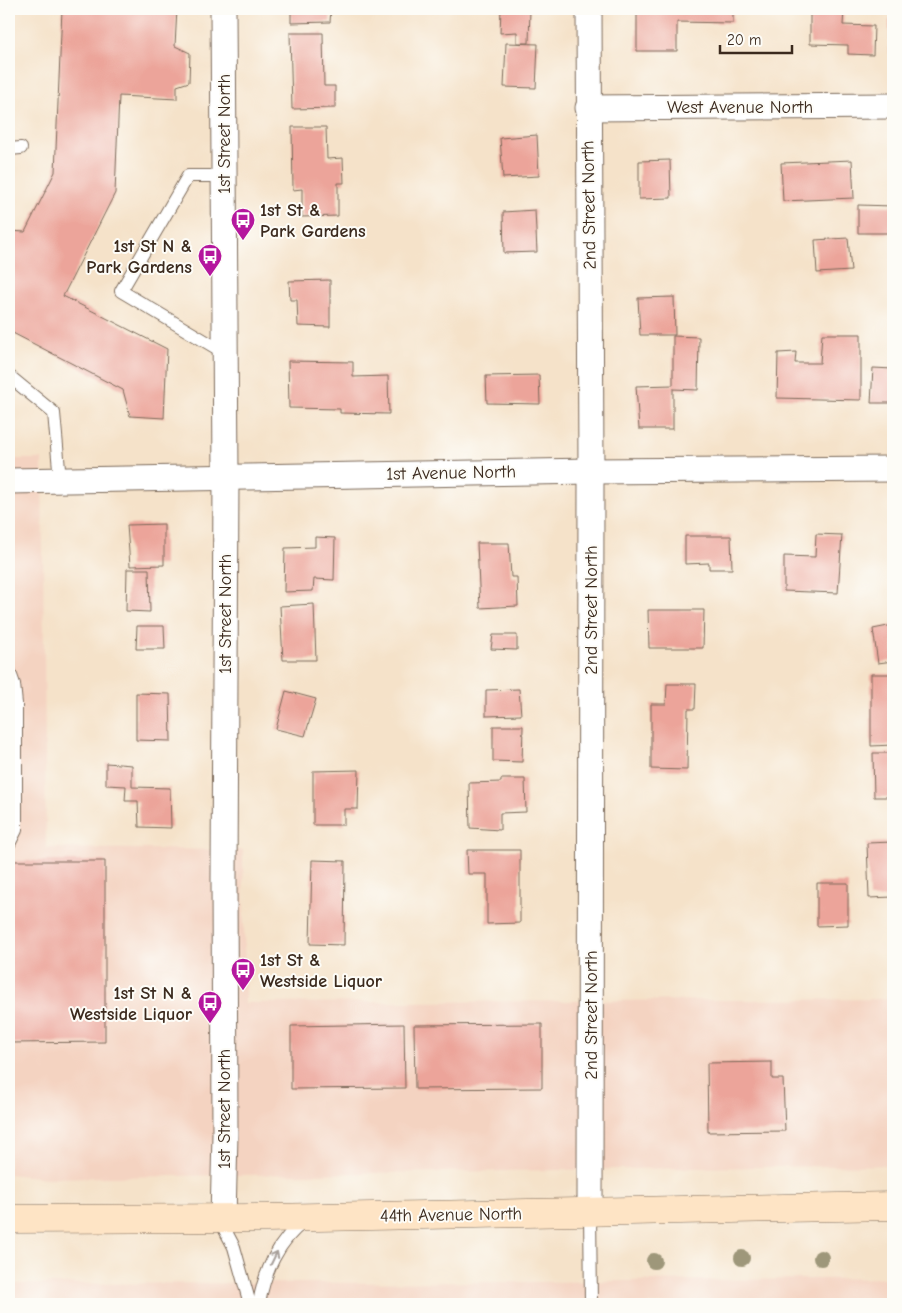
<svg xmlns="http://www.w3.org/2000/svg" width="902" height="1313" font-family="'Comic Neue',sans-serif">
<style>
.built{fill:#f4d3c1}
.building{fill:#eca49a}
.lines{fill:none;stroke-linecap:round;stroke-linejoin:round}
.lane-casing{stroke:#7c6a5a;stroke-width:14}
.street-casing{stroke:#7c6a5a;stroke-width:27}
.secondary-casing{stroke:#7c6a5a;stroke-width:29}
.lane{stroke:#fff;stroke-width:12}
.street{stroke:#fff;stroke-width:25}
.secondary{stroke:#fee4c5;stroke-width:28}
.tree{fill:#9e977a}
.oneway{stroke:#a79f9a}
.labels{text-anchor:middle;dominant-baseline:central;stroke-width:4;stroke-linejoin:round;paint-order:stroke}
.street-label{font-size:18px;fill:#3b2a1e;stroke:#fdfcf7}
.poi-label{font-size:18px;font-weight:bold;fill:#3b2a1e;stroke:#fdfcf7;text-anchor:start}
</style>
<rect width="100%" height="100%" fill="#fdfcf7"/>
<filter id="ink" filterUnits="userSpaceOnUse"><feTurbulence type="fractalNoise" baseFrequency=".02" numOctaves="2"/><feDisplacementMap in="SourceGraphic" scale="10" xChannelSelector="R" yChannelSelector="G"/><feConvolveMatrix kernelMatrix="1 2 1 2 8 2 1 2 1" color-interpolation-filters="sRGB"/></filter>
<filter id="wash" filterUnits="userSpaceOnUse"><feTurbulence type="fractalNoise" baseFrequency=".0096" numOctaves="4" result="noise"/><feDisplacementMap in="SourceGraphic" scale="20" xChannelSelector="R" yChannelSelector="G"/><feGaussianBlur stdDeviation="1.12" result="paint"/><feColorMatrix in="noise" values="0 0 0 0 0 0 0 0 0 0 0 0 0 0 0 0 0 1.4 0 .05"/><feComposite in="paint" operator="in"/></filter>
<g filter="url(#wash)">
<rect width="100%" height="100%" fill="#f5e2c9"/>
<g class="built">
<polygon points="9,459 42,459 46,848 243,850 245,1003 893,999 893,1165 46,1178 9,1174"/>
<polygon points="893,1278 893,1304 9,1304 9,1284 538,1282"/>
</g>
<g id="blocks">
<g class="building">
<polygon points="62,9 177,9 175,46 190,53 189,82 177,86 177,99 119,96 115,193 63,296 167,349 164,418 130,416 123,390 9,331 9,231 25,232 55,172"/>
<polygon points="291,9 331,9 330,22 291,23"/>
<polygon points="501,9 530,9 529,43 517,43 517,32 500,33"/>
<polygon points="637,9 733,9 733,23 677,22 677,51 637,51"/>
<polygon points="810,9 844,9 843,25 874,26 873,55 848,54 848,45 810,44"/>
<rect x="889" y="20" width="4" height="33"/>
<polygon points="290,33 323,33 324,86 335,86 335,108 292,109"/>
<polygon points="506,43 538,44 536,88 504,87"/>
<polygon points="292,127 326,127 327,159 343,158 344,183 338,183 338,216 302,217 302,189 293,190"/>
<polygon points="537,135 539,176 503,178 500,138"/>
<polygon points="670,160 671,198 639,199 639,161"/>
<polygon points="852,160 854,198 783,201 781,163"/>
<polygon points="858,205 893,206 893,233 858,233"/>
<polygon points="535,210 537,252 504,253 503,212"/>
<polygon points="848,238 851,271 817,273 815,240"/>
<polygon points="330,280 330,327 298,326 297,300 290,300 289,281"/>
<polygon points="674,297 675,335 640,335 638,298"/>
<polygon points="822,334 861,334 861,400 777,398 778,353 796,352 795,363 820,363"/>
<polygon points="673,336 699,337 698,390 673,389 673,429 639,429 636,386 673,385"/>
<polygon points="288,361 353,362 353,377 388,376 389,414 340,413 340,409 289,408"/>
<polygon points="873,368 893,369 893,403 871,403"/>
<polygon points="539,375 540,404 487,403 486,376"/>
<polygon points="164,524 164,565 130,566 127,525"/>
<polygon points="816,534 842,535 838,593 784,591 784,556 815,557"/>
<polygon points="685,536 731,536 732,569 709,569 709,563 685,564"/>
<polygon points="315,537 335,538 334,580 314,579 313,591 284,592 285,548 315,547"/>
<polygon points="477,543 509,543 511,577 517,577 518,606 480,608"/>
<polygon points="127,569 149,569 150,612 126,611"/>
<polygon points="314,604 316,660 283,660 280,606"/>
<polygon points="648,610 704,610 703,648 649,648"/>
<polygon points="893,625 893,661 878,663 873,629"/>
<polygon points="137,626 164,626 165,649 136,649"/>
<polygon points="493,635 517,635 517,650 491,649"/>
<polygon points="871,674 893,674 893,745 871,746"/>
<polygon points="667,684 696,684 695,709 688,709 687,770 651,769 651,704 666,704"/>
<polygon points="519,689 521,715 486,716 486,690"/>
<polygon points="286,691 316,699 305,736 276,729"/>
<polygon points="136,693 170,694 171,741 136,740"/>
<polygon points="493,726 523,726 522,762 493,761"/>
<polygon points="873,753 893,753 893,797 874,797"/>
<polygon points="106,763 132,765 132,787 170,788 171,828 139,827 138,801 125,801 126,786 106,785"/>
<polygon points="359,770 358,809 344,809 344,825 313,825 313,771"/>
<polygon points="501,779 525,779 526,812 500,813 500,830 470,828 469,783 501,782"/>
<polygon points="893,842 893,897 869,898 867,843"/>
<polygon points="467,850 520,850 520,923 487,924 487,874 468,874"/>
<polygon points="312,860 345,861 344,945 310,944"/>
<polygon points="9,861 105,861 105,1042 9,1043"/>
<polygon points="817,883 848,883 848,925 817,926"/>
<polygon points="404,1024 405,1088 291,1089 291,1026"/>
<polygon points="542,1024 542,1088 415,1089 414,1025"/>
<polygon points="772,1062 772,1079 783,1079 785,1131 708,1132 707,1063"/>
</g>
</g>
</g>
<g filter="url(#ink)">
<use href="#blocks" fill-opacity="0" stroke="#7c6a5a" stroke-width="1"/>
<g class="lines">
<defs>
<g id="lane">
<polyline points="9,149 21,148"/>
<polyline points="224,176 188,176 121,291 225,353"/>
<polyline points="9,376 54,413 60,480"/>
<polyline points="9,670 14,684 16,704 16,830 9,844"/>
<polyline points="590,1212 591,1304"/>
<polyline points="223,1219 225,1230 234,1247 250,1304"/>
<path d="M259,1304C264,1273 278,1240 305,1221"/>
</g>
<g id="street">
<polyline points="223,9 226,476 224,878 225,1134 223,1219"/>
<polyline points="589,9 591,471 590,1212"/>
<polyline points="588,108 893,106"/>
<polyline points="9,481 591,471 893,469"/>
</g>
<polyline id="secondary" points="9,1219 266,1218 893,1206"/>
</defs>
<use href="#lane" class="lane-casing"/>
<use href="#street" class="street-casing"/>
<use href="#secondary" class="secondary-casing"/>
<use href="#lane" class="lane"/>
<use href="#street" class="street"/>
<use href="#secondary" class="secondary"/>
</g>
<g class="tree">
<circle cx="742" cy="1258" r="8"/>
<circle cx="821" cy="1258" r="8"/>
<circle cx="654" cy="1261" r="8"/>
</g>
<defs><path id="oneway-shaft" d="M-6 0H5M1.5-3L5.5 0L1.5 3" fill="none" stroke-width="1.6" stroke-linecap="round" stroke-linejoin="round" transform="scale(1.25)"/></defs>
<use class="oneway" href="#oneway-shaft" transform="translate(274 1258) rotate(-64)"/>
</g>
<defs>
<symbol id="bus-pin" viewBox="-11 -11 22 30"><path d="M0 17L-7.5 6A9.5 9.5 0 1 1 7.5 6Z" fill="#b5179e" stroke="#fdfcf7"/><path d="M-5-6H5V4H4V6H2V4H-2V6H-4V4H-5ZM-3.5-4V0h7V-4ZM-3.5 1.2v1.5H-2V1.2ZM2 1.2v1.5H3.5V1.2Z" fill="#fff"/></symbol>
</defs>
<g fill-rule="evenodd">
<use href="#bus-pin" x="229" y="206" width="28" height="38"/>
<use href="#bus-pin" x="196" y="242" width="28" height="38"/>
<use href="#bus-pin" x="229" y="956" width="28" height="38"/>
<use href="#bus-pin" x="196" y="989" width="28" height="38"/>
</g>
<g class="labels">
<g class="street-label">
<text x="740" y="107">West Avenue North</text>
<text transform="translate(224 134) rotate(-90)">1st Street North</text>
<text transform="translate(589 205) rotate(-91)">2nd Street North</text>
<text transform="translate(451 473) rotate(-1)">1st Avenue North</text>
<text transform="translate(591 610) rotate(-90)">2nd Street North</text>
<text transform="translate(225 614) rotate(-90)">1st Street North</text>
<text transform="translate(591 1015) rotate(-90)">2nd Street North</text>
<text transform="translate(224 1109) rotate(-90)">1st Street North</text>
<text transform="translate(451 1215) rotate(-1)">44th Avenue North</text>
</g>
<g class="poi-label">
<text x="260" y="210">1st St &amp;<tspan x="260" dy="21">Park Gardens</tspan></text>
<text x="192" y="246" text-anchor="end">1st St N &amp;<tspan x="192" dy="21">Park Gardens</tspan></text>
<text x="260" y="960">1st St &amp;<tspan x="260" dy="21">Westside Liquor</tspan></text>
<text x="192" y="993" text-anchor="end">1st St N &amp;<tspan x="192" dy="21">Westside Liquor</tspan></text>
</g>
</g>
<rect width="902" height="1313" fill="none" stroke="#fdfcf7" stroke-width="30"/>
<path d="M720 45v8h72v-8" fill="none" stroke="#3b2a1e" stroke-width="2.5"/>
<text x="727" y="45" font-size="15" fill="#3b2a1e" stroke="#fdfcf7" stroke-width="4" paint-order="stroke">20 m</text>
</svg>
